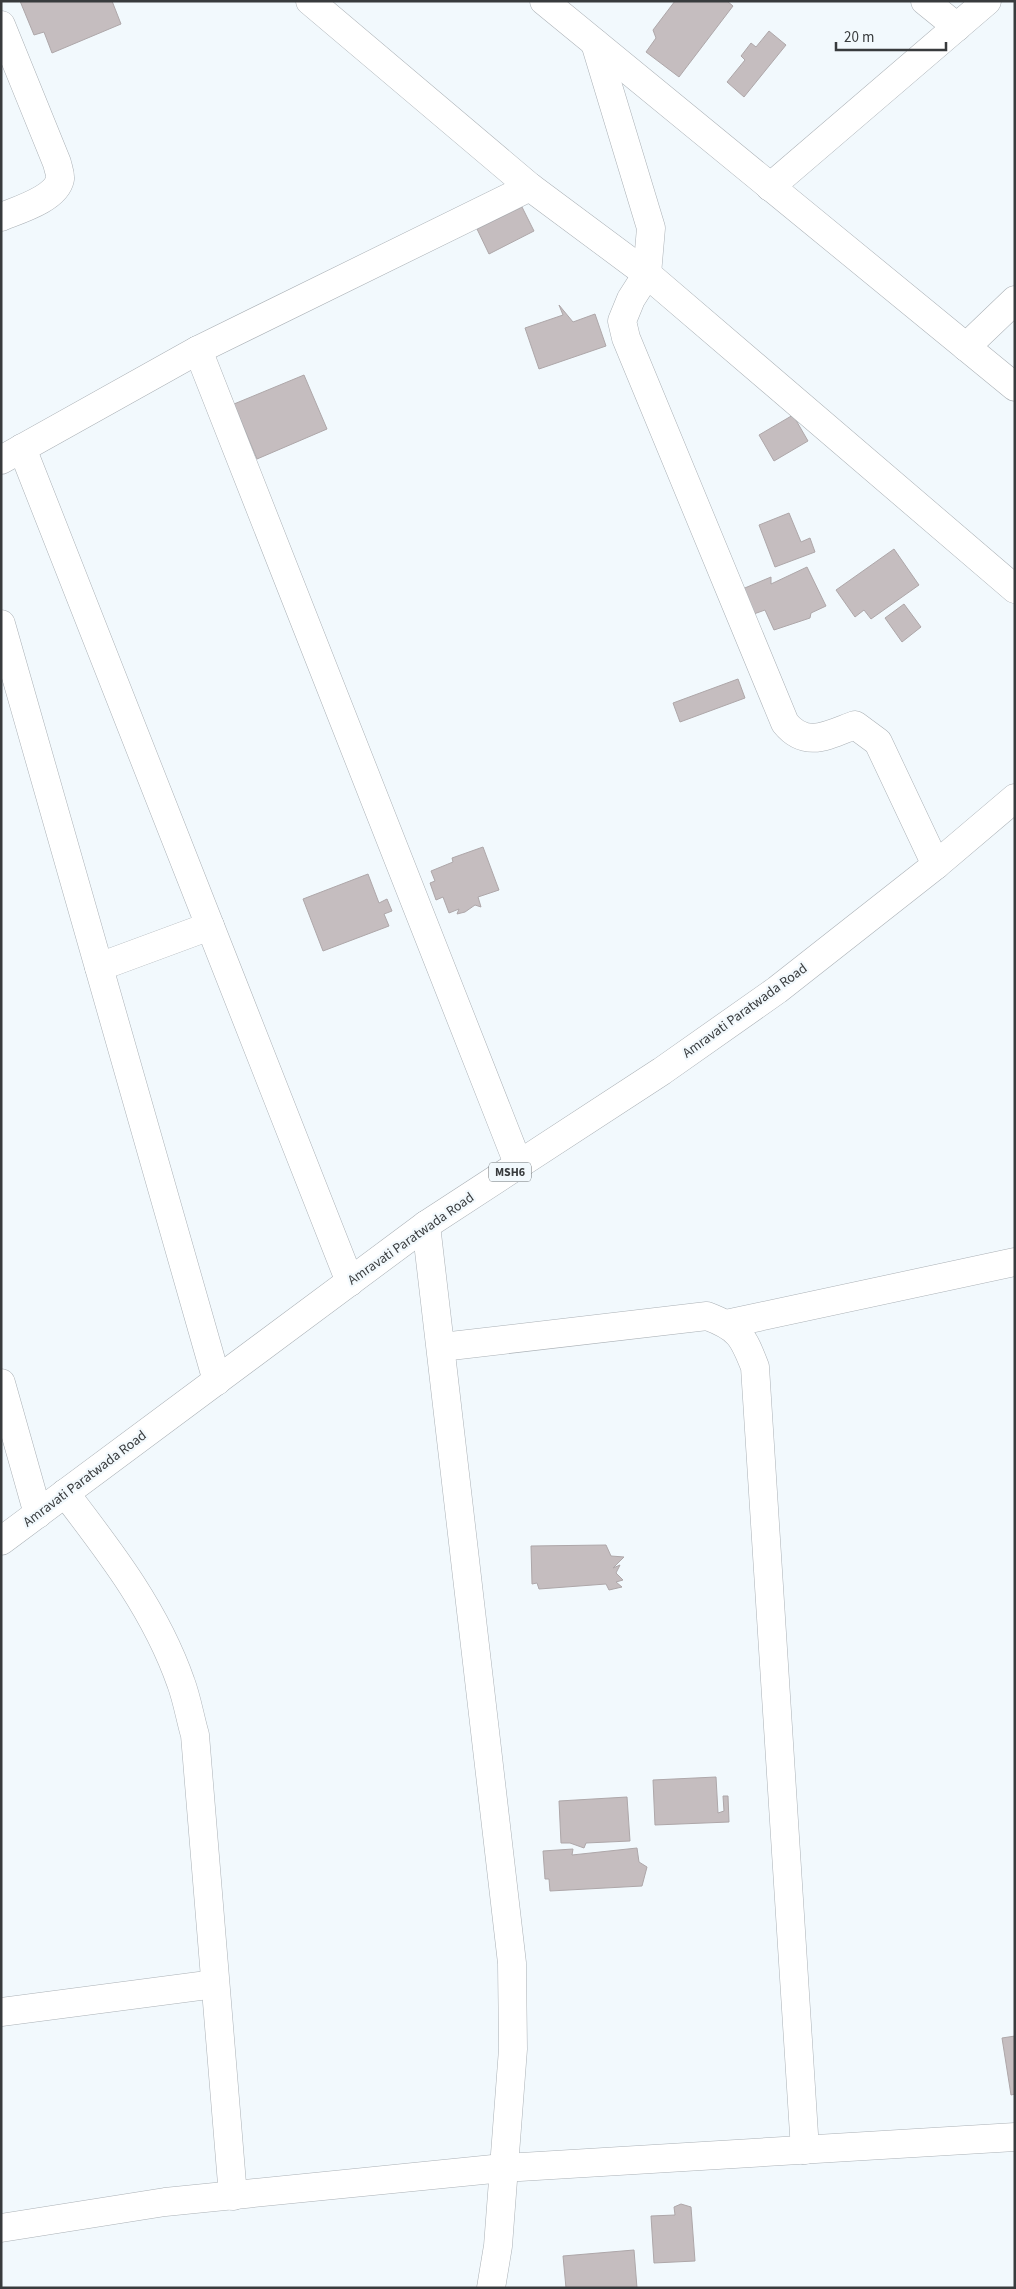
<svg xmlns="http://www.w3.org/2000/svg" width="1016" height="2289" font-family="'Source Sans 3',sans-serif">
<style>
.building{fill:#c5bdbf;stroke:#aea7a9}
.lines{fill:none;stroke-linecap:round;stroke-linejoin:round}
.street-casing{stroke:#abb1b6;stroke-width:29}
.primary-casing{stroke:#abb1b6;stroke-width:29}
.street{stroke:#fff;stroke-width:28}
.primary{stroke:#fff;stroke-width:28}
.labels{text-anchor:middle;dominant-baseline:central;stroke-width:4.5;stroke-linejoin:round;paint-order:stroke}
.shield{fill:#f2f9fd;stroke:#707477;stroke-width:1}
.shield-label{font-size:12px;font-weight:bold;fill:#383b3d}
.street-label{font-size:14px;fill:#383b3d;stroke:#f2f9fd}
</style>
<rect width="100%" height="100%" fill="#f2f9fd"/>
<g class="building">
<polygon points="20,1 112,1 121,24 52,53 44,32 34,35"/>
<polygon points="675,1 727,1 733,6 679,77 646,52 656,38 653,30"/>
<polygon points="769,31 786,45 744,97 727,82 745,60 741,56 751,43 756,47"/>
<polygon points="522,207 534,231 489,254 477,229"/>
<polygon points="559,305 573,322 595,314 606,346 539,369 525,328 563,315"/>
<polygon points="304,375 327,429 257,459 234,404"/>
<polygon points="793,415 808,441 774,461 759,435"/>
<polygon points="789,513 801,542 810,538 815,552 775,567 759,525"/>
<polygon points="894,549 919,585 871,619 864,610 855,617 836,590"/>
<polygon points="807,567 826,606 811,613 810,618 774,630 765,610 751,615 740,590 771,577 771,584"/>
<polygon points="904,604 921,627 902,642 885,618"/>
<polygon points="738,679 745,698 680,722 673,703"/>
<polygon points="483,847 499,890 478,897 481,907 475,905 465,912 457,914 459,909 449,913 443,897 436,900 430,883 435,881 431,871 453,862 452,858"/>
<polygon points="368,874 379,903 387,899 392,911 384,914 389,926 323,951 303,899"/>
<polygon points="606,1545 611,1556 624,1557 613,1568 620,1565 616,1573 623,1580 616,1582 622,1587 609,1590 606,1584 539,1589 537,1583 532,1584 531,1546"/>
<polygon points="716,1777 718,1813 724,1811 723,1796 728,1796 729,1822 655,1825 653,1780"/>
<polygon points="627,1797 630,1841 586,1843 584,1848 570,1843 561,1843 559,1801"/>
<polygon points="637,1848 639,1862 647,1867 642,1886 550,1891 549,1879 545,1879 543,1851 573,1849 572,1855"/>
<polygon points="1015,2036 1015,2094 1011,2095 1002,2038"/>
<polygon points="681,2204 691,2207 695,2261 654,2263 651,2216 675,2215 674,2207"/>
<polygon points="634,2250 637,2288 566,2288 563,2256"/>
</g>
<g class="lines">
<defs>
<g id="street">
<polyline points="310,1 530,187 647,274 1015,589"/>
<polyline points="544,1 1015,387"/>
<polyline points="925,1 957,27"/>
<path d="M1,25L57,163C58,168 61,175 60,179C56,199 18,210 1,217"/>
<path d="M595,43L651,228L647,274L631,299L622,321L626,338L785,723C806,749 828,735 855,725L878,742L936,865"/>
<polyline points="770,187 987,1"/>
<polyline points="966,347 1015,300"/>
<polyline points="198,350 519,1166"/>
<polyline points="22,448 350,1282"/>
<polyline points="1,460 198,350 530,187"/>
<polyline points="1,624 217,1381"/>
<polyline points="99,967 210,926"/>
<polyline points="426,1225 512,1963 513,2049 498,2246 491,2288"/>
<polyline points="726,1324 1015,1262"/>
<path d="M442,1347L707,1316C739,1328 743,1336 755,1367L805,2150"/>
<polyline points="1,1383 38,1514"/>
<path d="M65,1493C111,1553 156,1611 181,1683C187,1699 190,1718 195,1735L233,2196"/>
<polyline points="1,2012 215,1984"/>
<polyline points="1,2228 165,2202 503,2168 1015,2137"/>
</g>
<polyline id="primary" points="1,1541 426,1225 662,1071 777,990 936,865 1015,798"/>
</defs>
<use href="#street" class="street-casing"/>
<use href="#primary" class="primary-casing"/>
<use href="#street" class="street"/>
<use href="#primary" class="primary"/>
</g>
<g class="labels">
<rect class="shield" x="489" y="1162.5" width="42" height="19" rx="4"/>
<g class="shield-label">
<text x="510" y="1172">MSH6</text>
</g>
<g class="street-label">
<text transform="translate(745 1011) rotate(-36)">Amravati Paratwada Road</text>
<text transform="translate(411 1239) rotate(-35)">Amravati Paratwada Road</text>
<text transform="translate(85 1479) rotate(-37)">Amravati Paratwada Road</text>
</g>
</g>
<rect width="1016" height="2289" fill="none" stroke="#383b3d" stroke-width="5"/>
<path d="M836 42v8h110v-8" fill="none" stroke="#383b3d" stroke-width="2.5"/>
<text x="844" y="42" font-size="15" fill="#383b3d" stroke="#f2f9fd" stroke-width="4" paint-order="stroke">20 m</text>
</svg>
